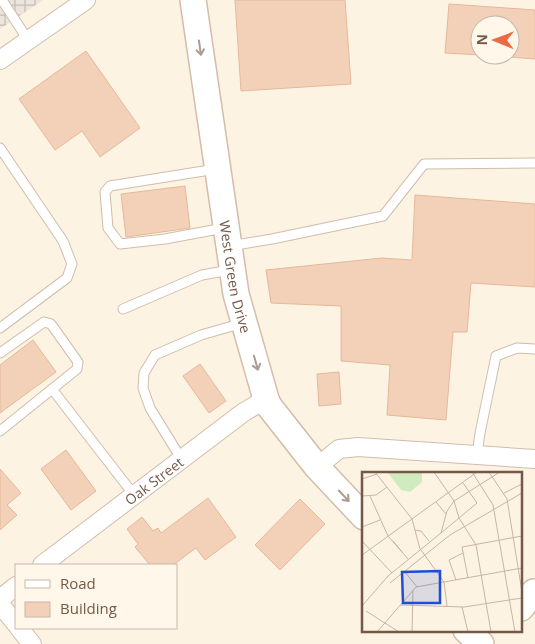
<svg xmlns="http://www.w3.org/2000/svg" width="535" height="644" font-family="'Open Sans',sans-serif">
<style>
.industrial{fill:url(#industrial-grid)}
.building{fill:#f3d1b9;stroke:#e6b899}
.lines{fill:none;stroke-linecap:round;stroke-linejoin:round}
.lane-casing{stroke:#d0bdac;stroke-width:11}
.street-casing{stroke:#d0bdac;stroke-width:20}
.secondary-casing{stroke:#d4bca9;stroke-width:28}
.lane{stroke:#fff;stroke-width:9}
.street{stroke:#fff;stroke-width:18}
.secondary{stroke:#fff;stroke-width:25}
.oneway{stroke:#ac9b91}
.labels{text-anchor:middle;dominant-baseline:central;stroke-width:4;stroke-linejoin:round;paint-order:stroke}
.street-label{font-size:14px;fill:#755948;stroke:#fff7e9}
.inset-road{fill:none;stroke:#c7b5a4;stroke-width:1}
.view{fill:#1d4ed8;fill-opacity:0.15;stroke:#1d4ed8;stroke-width:2.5}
.inset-edge{fill:none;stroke:#755948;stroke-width:2.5}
</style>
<defs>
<pattern id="industrial-grid" width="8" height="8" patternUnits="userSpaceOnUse" patternTransform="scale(1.25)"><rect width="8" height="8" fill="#ece5de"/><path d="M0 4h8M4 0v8" fill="none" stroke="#c4bdb6"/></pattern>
</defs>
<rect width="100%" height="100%" fill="#fdf3e2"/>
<polygon class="industrial" points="0,0 43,0 0,29"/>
<g class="building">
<polygon points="235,0 345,0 351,84 241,91"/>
<polygon points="449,4 535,10 535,59 510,57 510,25 480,25 480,55 445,53"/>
<polygon points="86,51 140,128 100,157 82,131 55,150 19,99"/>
<polygon points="185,186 190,228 126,237 121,194"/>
<polygon points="415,195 535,204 535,287 471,283 467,332 453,332 446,420 387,415 390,365 341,361 341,306 271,303 266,270 382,258 412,260"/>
<polygon points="33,340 56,372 0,413 0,365"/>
<polygon points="200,364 226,401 209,413 183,376"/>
<polygon points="339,372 341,404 319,406 317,374"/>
<polygon points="66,450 96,491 71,510 41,469"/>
<polygon points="0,469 21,493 7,505 17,515 0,530"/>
<polygon points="208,498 236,537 205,560 196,548 173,565 150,565 135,547 138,544 127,529 142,517 153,531 158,528 161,533"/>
<polygon points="300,499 325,524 280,570 255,545"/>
</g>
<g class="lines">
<defs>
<g id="lane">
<polyline points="2,0 28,40"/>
<polyline points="0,148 63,241 72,264 67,278 0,328"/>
<polyline points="216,169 110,186 105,192 108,228 120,244 165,239 224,228"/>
<polyline points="230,246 272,239 383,216 424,164 535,163"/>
<polyline points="123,309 202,275 230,270"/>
<polyline points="0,353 44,322 51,324 78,362 77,369 0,431"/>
<polyline points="52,389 134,495"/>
<polyline points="477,455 480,433 496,356 517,348 535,349"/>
<polyline points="182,460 150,408 143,388 144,373 155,355 201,335 243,323"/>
</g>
<g id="street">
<polyline points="0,60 86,0"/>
<polyline points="317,467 339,449 358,447 535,459"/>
<path id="s1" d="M42,565L244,412L266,399"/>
<polyline points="0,599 16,586"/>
<polyline points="0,604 16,624"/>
<polyline points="19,628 32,644"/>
</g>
<g id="secondary">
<path id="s2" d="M193,0L236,294L266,399L269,406L317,467L364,517"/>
<polyline points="521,608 534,592"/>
<polyline points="466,630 481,644"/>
</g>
</defs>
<use href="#lane" class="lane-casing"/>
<use href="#street" class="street-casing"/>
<use href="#secondary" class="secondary-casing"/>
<use href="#lane" class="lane"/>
<use href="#street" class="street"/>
<use href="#secondary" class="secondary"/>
</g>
<defs><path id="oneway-shaft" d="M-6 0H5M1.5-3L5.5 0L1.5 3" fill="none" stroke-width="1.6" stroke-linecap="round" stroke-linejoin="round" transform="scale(1.25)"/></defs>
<g class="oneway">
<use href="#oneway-shaft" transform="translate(200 48) rotate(82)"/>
<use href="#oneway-shaft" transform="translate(256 363) rotate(74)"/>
<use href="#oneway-shaft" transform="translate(344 496) rotate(47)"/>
</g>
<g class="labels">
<g class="street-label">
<text stroke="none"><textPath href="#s2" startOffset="280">West Green Drive</textPath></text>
<text stroke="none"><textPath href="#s1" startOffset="140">Oak Street</textPath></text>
</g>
</g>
<g transform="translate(362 472)">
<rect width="160" height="160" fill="#fdf3e2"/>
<path d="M60,0V10L48,20L39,18L26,1Z" fill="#d1ebc1"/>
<path class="inset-road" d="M13,0L50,47L58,77M72,0L92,29L97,46L114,73L129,160M110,0L131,33L153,160M127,0L145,27L160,120M0,7L15,2M142,21L160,12M0,24L14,23L25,15M8,24L26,64L46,87M74,30L84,42M0,55L18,48M53,58L59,59L67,69M79,61L115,31L101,11M0,69L30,101M31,69L41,81M59,78L82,110L85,134M0,83L115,0M43,100L55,115M106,106L100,75L160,64M94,108L87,88L101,81M28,111L88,63L160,21M38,133L102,135L160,126M0,134L26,104L79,61L85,39L92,29L138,0M100,135L106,160M4,139L37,160M15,160L54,115L160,96M50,160L51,119"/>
<path class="view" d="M78,99V131H41L40,100Z"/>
<rect width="160" height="160" class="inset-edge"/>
</g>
<rect x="15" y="564" width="162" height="65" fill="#fff7e9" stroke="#c8b8a9"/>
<rect x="25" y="580" width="25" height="8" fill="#ffffff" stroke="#c8b8a9"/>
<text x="60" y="589" font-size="15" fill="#755948">Road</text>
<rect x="25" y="602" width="25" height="15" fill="#f3d1b9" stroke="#c8b8a9"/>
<text x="60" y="614" font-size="15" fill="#755948">Building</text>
<g transform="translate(495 40) rotate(271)"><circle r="24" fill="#fff7e9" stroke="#c8b8a9"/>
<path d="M0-4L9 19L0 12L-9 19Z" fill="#eb6c44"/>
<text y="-8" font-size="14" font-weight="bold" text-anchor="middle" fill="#755948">N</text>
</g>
</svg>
